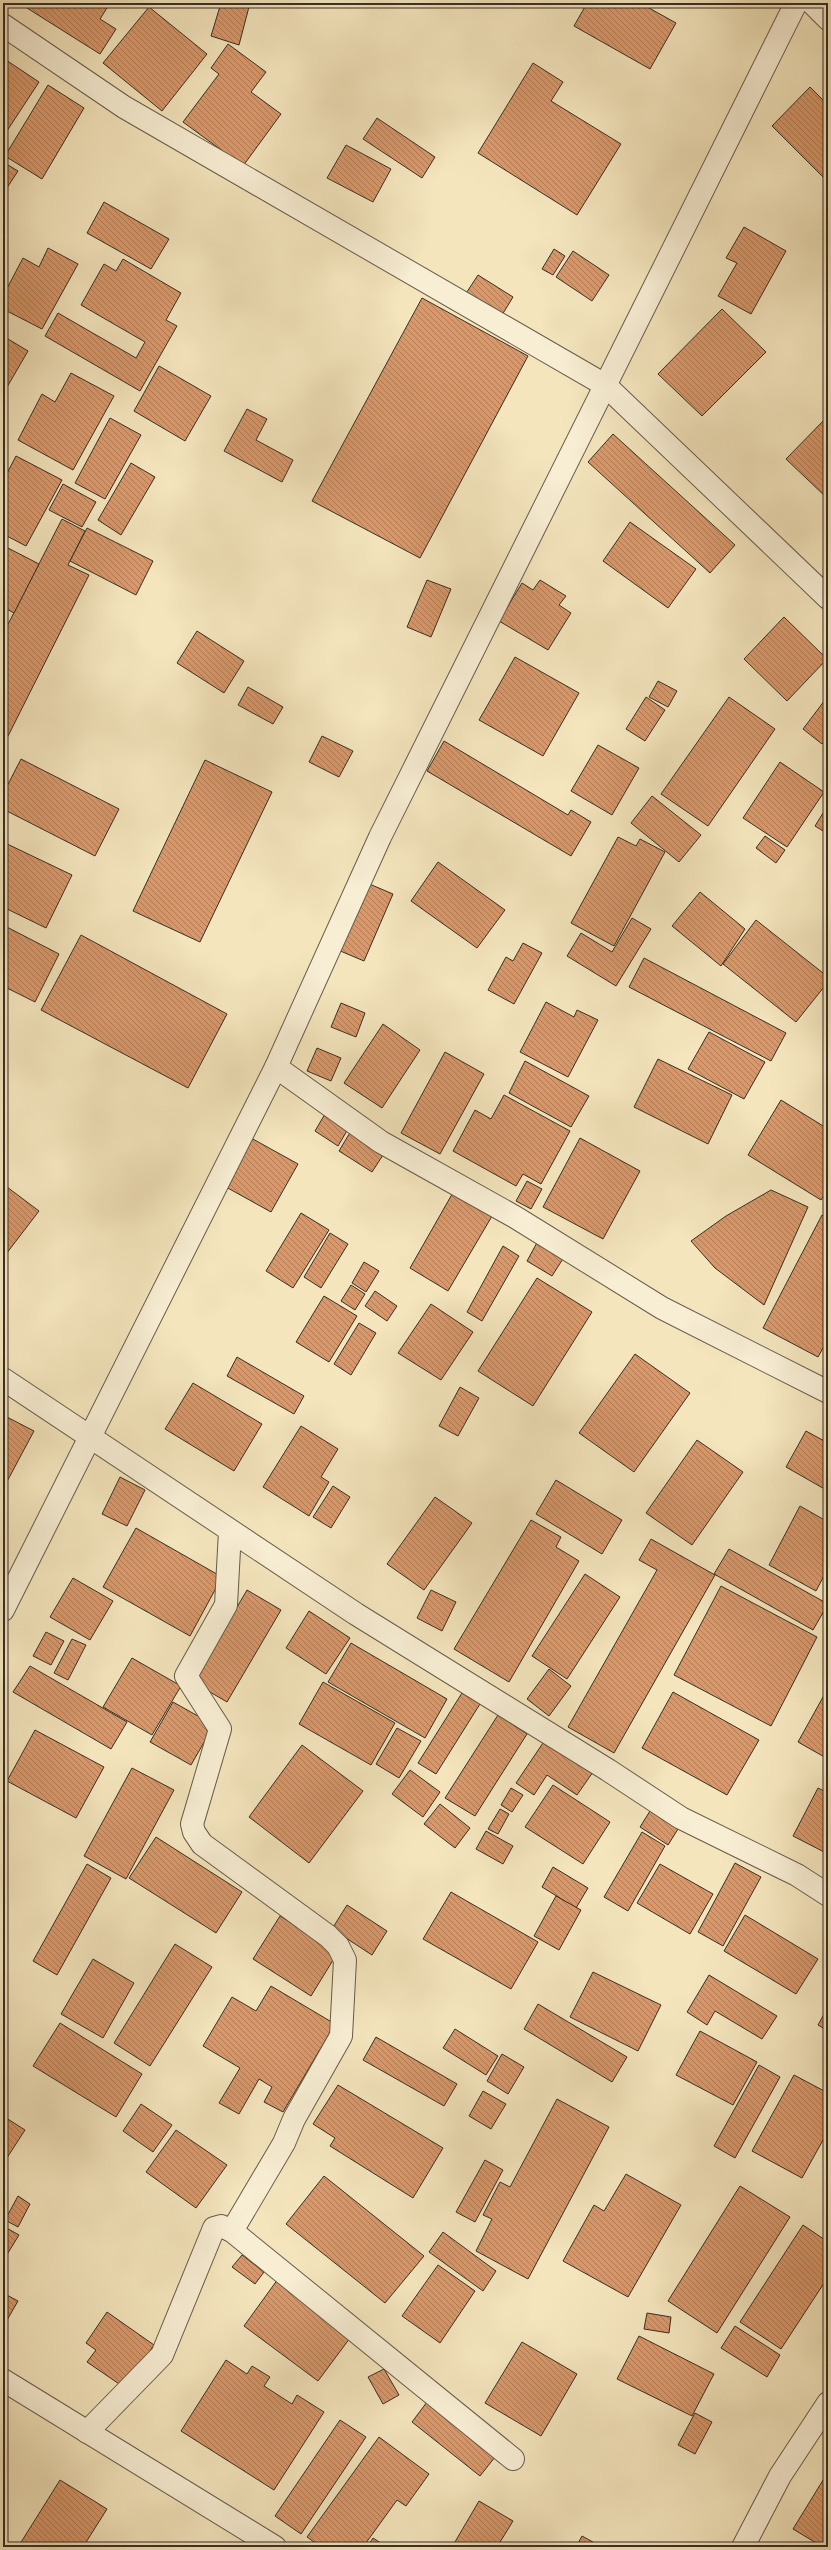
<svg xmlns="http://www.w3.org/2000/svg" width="831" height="2550" font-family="'Gentium Book Plus',serif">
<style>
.building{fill:url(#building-back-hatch);stroke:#382f24}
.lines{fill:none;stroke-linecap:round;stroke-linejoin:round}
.street-casing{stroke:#675c4a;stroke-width:24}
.street{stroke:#f8eed4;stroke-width:22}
</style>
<defs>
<pattern id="building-back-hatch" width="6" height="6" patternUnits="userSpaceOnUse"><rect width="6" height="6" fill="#d9986a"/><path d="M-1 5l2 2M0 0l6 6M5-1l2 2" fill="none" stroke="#b17c57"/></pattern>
</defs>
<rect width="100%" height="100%" fill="#f4e5bd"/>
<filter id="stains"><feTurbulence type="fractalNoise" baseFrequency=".005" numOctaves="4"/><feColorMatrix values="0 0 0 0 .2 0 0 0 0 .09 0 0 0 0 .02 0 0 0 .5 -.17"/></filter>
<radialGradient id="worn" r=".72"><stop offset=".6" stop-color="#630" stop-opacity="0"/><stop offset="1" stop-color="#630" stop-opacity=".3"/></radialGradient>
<g class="building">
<polygon points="19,3 110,3 100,19 116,29 100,54"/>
<polygon points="221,3 250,3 239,45 211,36"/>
<polygon points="587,3 640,3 676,23 650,69 574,26"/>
<polygon points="149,7 207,54 162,111 103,63"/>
<polygon points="228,44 266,72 251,92 281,114 243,166 183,122 219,74 211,68"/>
<polygon points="3,58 39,82 3,137"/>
<polygon points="533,63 563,82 551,101 621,144 577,215 478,153"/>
<polygon points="48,85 84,108 42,179 5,156"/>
<polygon points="810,87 828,105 828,182 772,126"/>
<polygon points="377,118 435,157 422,178 363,139"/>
<polygon points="346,145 391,169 373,202 327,178"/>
<polygon points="3,162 18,171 3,194"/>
<polygon points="104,202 169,239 151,269 87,233"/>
<polygon points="744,227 786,251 751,314 718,296 737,263 726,258"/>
<polygon points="48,248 78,264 42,329 3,309 3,296 23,258 39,267"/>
<polygon points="554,249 565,256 553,275 542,269"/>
<polygon points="573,251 609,275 592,301 556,277"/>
<polygon points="123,259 181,293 166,320 177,326 140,391 45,336 58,313 136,358 145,342 81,305 104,264 116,271"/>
<polygon points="478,275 513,297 499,320 463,298"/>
<polygon points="422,298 528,356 420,558 312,501"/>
<polygon points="722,309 766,352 702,416 658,374"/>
<polygon points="3,336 28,351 3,394"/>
<polygon points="159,366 211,396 185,441 134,411"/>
<polygon points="71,373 114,396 73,470 18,440 42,394 55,402"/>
<polygon points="247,409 267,419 256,440 293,460 282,482 224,451"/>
<polygon points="828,416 828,499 786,459"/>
<polygon points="110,418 141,435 105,499 75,483"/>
<polygon points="613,434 735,545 710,573 588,462"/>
<polygon points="16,456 62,480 26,546 3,534 3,481"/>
<polygon points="131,463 155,477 121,535 98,520"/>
<polygon points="63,484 96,502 82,527 49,510"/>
<polygon points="62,519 85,531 68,565 89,575 3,746 3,634"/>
<polygon points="630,522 696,569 668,608 603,561"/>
<polygon points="87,528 153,561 136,595 70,561"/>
<polygon points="6,547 39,564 14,613 3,607 3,553"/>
<polygon points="427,580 451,589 431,637 407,627"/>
<polygon points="540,580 566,596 559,605 571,613 548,650 499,621 522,583 533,590"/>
<polygon points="784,617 827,659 787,701 744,659"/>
<polygon points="197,631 244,661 224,693 177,663"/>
<polygon points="515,657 579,693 543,756 479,720"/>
<polygon points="658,681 677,691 668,707 649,697"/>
<polygon points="248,687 283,707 273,724 238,705"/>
<polygon points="828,696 828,737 822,744 803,729"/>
<polygon points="646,697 665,710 645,741 626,729"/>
<polygon points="729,697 775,729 708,826 661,794"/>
<polygon points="322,736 353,751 339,777 309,762"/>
<polygon points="444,741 568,815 571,810 591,822 571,856 427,771"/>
<polygon points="598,745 639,768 612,815 571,791"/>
<polygon points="21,759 119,809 95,856 3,809 3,794"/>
<polygon points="205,760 272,792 200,942 133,911"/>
<polygon points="780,762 824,792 787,847 743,818"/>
<polygon points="652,796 701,835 679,862 631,823"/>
<polygon points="828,805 828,834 815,826"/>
<polygon points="765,836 785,850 776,863 756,848"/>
<polygon points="618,837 636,846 640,839 665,852 614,946 571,923"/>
<polygon points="3,842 72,875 46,928 3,907"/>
<polygon points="438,862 505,910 477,948 411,901"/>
<polygon points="367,883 393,894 364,961 338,950"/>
<polygon points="700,892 745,929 721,966 672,926"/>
<polygon points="632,918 651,929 616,986 567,956 581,933 612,952"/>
<polygon points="756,920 828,977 828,982 796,1022 723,964"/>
<polygon points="3,925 59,954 35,1002 3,986"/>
<polygon points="81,935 227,1014 188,1088 41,1010"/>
<polygon points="523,943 542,953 514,1004 488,990 506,957 513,961"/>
<polygon points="644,958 786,1033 771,1061 629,987"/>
<polygon points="546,1002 574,1017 577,1010 598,1020 568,1077 520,1052"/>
<polygon points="341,1003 365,1013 356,1037 331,1027"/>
<polygon points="383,1024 420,1050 382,1108 344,1083"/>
<polygon points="709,1032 765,1062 744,1099 688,1069"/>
<polygon points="317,1048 341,1058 331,1081 307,1071"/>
<polygon points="445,1052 484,1074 440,1154 401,1133"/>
<polygon points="658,1059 732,1095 708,1144 634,1107"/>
<polygon points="525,1061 589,1096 571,1127 509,1093"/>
<polygon points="504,1095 570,1131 541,1184 523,1174 516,1186 453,1151 475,1110 491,1119"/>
<polygon points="781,1100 828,1129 828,1189 821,1200 748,1155"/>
<polygon points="325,1114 348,1129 338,1146 315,1131"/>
<polygon points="351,1131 385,1152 372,1172 339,1151"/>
<polygon points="251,1138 298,1164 271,1212 217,1182"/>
<polygon points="580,1138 640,1171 603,1239 543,1207"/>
<polygon points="527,1181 542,1189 531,1209 516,1201"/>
<polygon points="3,1184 39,1211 3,1258"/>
<polygon points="455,1189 495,1211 448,1291 410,1268"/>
<polygon points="771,1190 808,1207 764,1305 715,1268 691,1241 726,1216"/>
<polygon points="301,1213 329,1230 293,1288 266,1271"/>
<polygon points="822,1215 828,1218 828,1339 818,1357 763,1328"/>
<polygon points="330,1233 348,1244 321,1288 304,1277"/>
<polygon points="539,1239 566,1254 552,1276 527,1261"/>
<polygon points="503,1246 519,1256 482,1321 467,1312"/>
<polygon points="364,1262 379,1271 366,1292 352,1283"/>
<polygon points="537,1278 592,1312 533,1406 478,1371"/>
<polygon points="351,1285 365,1294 355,1310 341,1301"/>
<polygon points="375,1291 397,1306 387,1321 365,1306"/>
<polygon points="324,1296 357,1316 329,1362 296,1342"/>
<polygon points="431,1304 473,1332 441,1380 398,1353"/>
<polygon points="359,1323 376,1333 351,1375 334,1364"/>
<polygon points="635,1354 690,1393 634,1472 579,1433"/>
<polygon points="237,1357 304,1396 294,1414 227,1376"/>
<polygon points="193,1383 262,1424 234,1471 165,1429"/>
<polygon points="460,1387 479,1398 458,1436 439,1426"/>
<polygon points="3,1415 34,1431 3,1489"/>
<polygon points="301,1426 338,1449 321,1477 329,1482 309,1516 263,1487"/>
<polygon points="806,1431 828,1443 828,1491 786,1467"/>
<polygon points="697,1440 743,1472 692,1545 646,1513"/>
<polygon points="120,1477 145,1490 127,1526 102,1514"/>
<polygon points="556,1480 622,1520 602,1554 536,1514"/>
<polygon points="333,1486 350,1497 331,1528 313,1517"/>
<polygon points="435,1497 472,1523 424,1590 387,1564"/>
<polygon points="800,1506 828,1522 828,1568 816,1591 769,1565"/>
<polygon points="531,1520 561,1537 556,1547 579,1561 509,1682 454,1649"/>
<polygon points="136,1528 222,1577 190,1636 103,1587"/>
<polygon points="651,1539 715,1575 614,1753 568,1727 657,1570 639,1560"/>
<polygon points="729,1549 828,1604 813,1630 714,1574"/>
<polygon points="585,1574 620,1597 567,1679 532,1656"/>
<polygon points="73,1578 113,1601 90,1640 50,1617"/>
<polygon points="721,1586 817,1637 771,1726 674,1675"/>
<polygon points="247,1590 281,1610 227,1702 193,1682"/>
<polygon points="431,1590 456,1602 442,1631 417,1618"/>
<polygon points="309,1611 350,1638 326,1674 286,1648"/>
<polygon points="46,1632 64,1641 51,1665 33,1656"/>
<polygon points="72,1639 86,1645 68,1680 54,1673"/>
<polygon points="351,1643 447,1699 425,1738 328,1682"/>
<polygon points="132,1658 181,1686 152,1735 103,1707"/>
<polygon points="30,1666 127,1722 111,1749 13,1692"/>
<polygon points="549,1669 571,1686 549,1716 527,1699"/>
<polygon points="323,1682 395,1723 371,1765 299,1724"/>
<polygon points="828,1688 828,1759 798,1742"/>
<polygon points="673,1692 759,1740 727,1795 642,1748"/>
<polygon points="462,1693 480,1704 436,1774 418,1763"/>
<polygon points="173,1702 214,1725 191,1765 150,1742"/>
<polygon points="498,1715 527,1734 475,1816 445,1798"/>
<polygon points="397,1728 421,1741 399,1778 376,1764"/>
<polygon points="35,1730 104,1767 76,1818 7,1781"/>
<polygon points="545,1740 593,1772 577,1795 547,1775 534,1795 516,1783"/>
<polygon points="302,1745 363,1791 309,1863 249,1817"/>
<polygon points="132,1768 174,1790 126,1879 84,1856"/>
<polygon points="410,1770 440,1792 423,1817 392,1794"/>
<polygon points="553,1785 610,1822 583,1864 525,1827"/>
<polygon points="511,1788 523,1795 512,1812 501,1805"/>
<polygon points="818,1788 828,1793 828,1854 793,1836"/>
<polygon points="440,1804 470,1828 455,1848 424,1824"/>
<polygon points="500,1809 509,1814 498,1834 488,1829"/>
<polygon points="650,1811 678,1829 668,1845 640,1827"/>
<polygon points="486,1831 513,1846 503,1864 476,1849"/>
<polygon points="642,1832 665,1846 628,1911 604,1897"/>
<polygon points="156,1837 242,1892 216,1933 129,1878"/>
<polygon points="735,1863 761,1877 723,1946 698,1932"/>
<polygon points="87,1864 111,1878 57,1975 33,1961"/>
<polygon points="660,1864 713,1894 690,1934 637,1903"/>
<polygon points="553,1867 588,1888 576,1908 542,1887"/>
<polygon points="451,1892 538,1942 511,1989 423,1939"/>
<polygon points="556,1896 581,1910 559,1950 534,1936"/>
<polygon points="347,1905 387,1931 372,1955 332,1929"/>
<polygon points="745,1915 818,1959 796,1994 724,1951"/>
<polygon points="280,1916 338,1952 311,1996 253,1959"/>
<polygon points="175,1944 212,1967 150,2066 114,2043"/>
<polygon points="93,1959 134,1983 103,2038 61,2014"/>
<polygon points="593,1972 661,2005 638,2051 570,2017"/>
<polygon points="709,1975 777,2016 762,2039 715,2011 707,2025 687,2012"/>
<polygon points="271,1986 335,2024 283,2112 264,2102 272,2087 259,2079 239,2114 219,2103 240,2068 203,2046 232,1997 256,2011"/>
<polygon points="538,2004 627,2057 612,2082 524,2029"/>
<polygon points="828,2007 828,2031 818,2025"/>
<polygon points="60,2023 142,2074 116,2117 33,2066"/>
<polygon points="455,2029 498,2056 486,2075 443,2048"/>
<polygon points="700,2031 757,2062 733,2105 676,2075"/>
<polygon points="376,2037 457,2084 444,2106 363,2060"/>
<polygon points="502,2054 524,2067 508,2094 487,2081"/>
<polygon points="759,2065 780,2077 735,2158 714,2146"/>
<polygon points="794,2075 828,2093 828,2131 802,2178 752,2151"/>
<polygon points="338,2085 443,2148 413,2198 330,2146 335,2138 313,2124"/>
<polygon points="483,2091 506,2104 491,2129 469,2116"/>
<polygon points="557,2099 609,2127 528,2279 476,2251 492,2219 483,2215 500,2182 510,2187"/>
<polygon points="141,2104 172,2125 153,2152 123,2131"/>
<polygon points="3,2116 25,2130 3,2164"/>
<polygon points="176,2130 227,2165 196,2208 146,2172"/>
<polygon points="485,2160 503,2170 475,2222 456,2212"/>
<polygon points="626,2174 681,2205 628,2297 563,2261 594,2205 604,2211"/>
<polygon points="324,2176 424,2256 385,2303 286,2224"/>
<polygon points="740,2186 790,2217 717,2333 668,2301"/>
<polygon points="18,2196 30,2204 18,2227 5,2220"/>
<polygon points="803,2225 828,2242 828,2277 781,2349 740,2322"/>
<polygon points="3,2226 19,2235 3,2261"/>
<polygon points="443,2232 496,2271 483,2291 429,2252"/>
<polygon points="242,2255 264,2272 255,2284 232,2267"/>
<polygon points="438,2265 475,2291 440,2343 402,2316"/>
<polygon points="278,2279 353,2334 318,2381 244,2326"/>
<polygon points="3,2293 18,2301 3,2327"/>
<polygon points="107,2312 154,2345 125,2388 87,2362 96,2350 86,2343"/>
<polygon points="647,2313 671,2317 669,2333 644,2329"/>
<polygon points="735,2326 780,2355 767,2377 721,2348"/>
<polygon points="639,2336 714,2374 692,2416 617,2379"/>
<polygon points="522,2342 577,2374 541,2436 485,2403"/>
<polygon points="226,2360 247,2374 252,2366 270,2377 264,2386 292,2404 297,2395 324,2412 274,2490 181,2431"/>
<polygon points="384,2369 399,2395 383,2404 368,2377"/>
<polygon points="430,2398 499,2452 480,2476 412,2422"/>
<polygon points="695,2413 712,2422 695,2454 678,2445"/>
<polygon points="340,2420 366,2437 301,2534 275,2516"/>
<polygon points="379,2437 429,2474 406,2506 397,2500 363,2547 321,2547 307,2537"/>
<polygon points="828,2472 828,2547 823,2547 793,2529"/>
<polygon points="60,2480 107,2509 83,2547 18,2547"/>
<polygon points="479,2501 513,2521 497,2547 452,2547"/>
<polygon points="582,2536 602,2547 576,2547"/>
<polygon points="373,2538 387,2547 367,2547"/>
</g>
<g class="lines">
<defs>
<g id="street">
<polyline points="812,3 828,19"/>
<polyline points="3,25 124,107 605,385 828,598"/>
<polyline points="276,1067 381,1142 515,1217 662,1308 828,1392"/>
<polyline points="3,1379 356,1614 608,1770 681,1818 797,1875 828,1895"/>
<polyline points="230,1531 226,1605 186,1676 220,1729 192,1824 194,1832 202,1844 328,1936 338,1946 345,1960 341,2036 294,2119 284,2143 232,2231"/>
<polyline points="3,1610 276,1067 380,837 796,3"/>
<polyline points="3,2380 275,2547"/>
<polyline points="87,2432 162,2355 214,2228 221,2226 232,2231 513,2459"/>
<polyline points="743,2547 780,2476 828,2403"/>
</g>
</defs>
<use href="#street" class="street-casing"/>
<use href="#street" class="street"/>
</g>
<rect width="831" height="2550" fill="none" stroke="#f4e5bd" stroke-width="16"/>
<rect x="4" y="4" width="823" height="2542" fill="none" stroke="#382f24" stroke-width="2"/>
<rect x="8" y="8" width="815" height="2534" fill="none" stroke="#382f24"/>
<rect width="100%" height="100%" filter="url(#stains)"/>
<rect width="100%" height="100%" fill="url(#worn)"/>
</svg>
